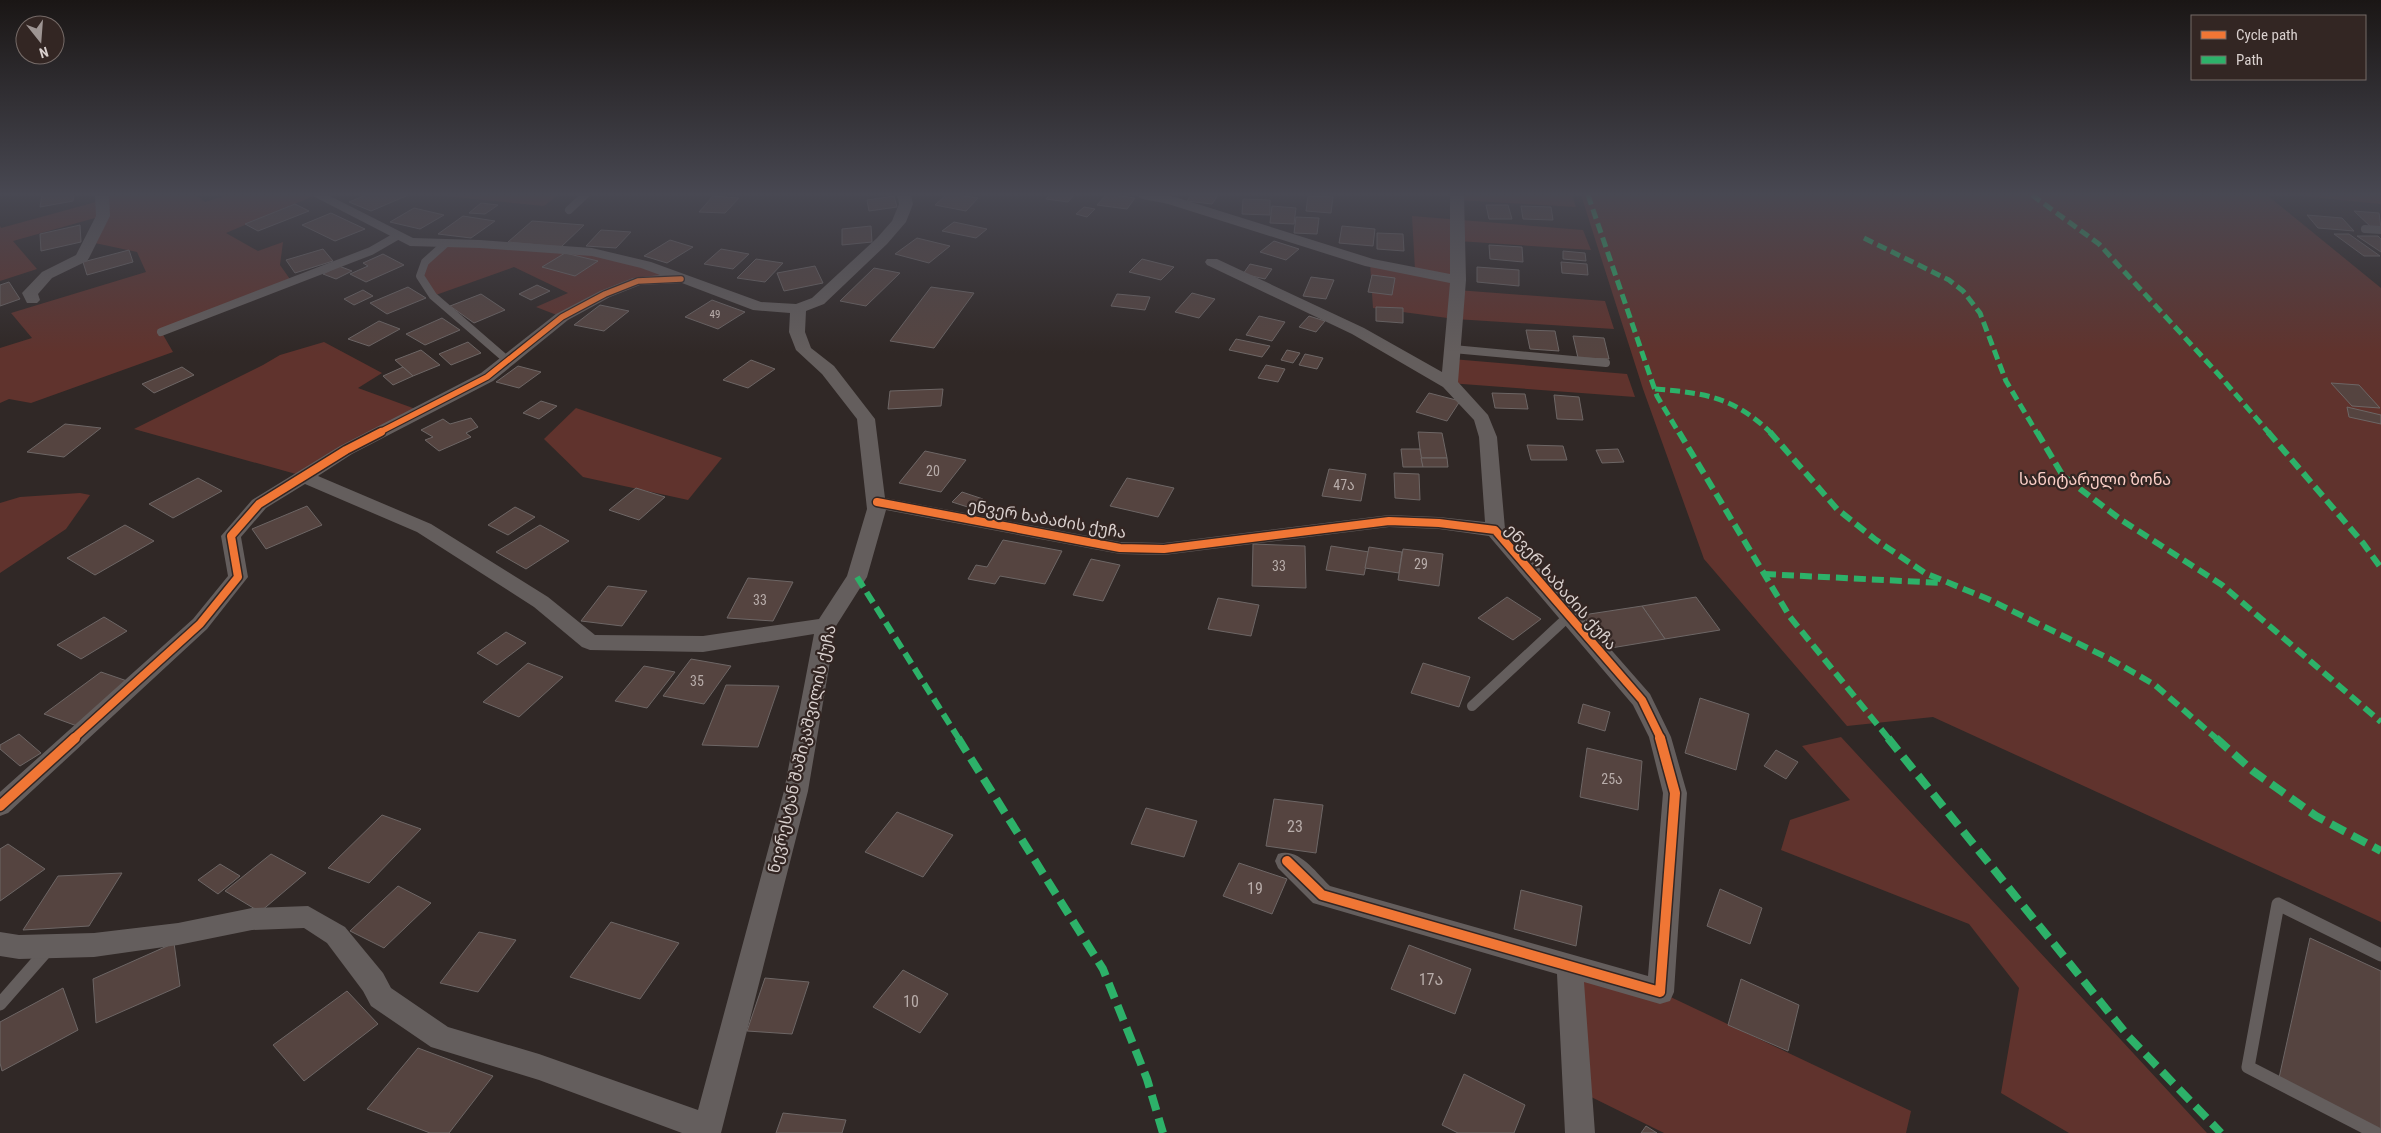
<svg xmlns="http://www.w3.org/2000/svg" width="2381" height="1133" font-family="'Roboto Condensed','Noto Sans Georgian',sans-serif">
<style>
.green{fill:#60332d}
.building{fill:#554440;stroke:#6d6665}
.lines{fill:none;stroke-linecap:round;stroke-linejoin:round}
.lane-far2{stroke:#645e5d;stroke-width:8}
.lane-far1{stroke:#645e5d;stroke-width:10}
.lane{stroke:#645e5d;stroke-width:13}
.street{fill:#645e5d;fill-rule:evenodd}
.quiet-far2{stroke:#2db169;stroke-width:5;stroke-dasharray:10 5;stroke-linecap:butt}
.quiet-far1{stroke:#2db169;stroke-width:6;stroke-dasharray:12 6;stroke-linecap:butt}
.quiet{stroke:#2db169;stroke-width:8;stroke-dasharray:16 8;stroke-linecap:butt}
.cycleway-far2-casing{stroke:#332623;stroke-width:8}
.cycleway-far1-casing{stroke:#332623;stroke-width:11}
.cycleway-casing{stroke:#332623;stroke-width:13}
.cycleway-far2{stroke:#f07635;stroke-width:5.5}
.cycleway-far1{stroke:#f07635;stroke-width:8}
.cycleway{stroke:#f07635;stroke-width:10}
.labels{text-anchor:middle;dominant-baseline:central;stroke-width:4.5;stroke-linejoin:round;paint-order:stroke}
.far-number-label{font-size:11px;fill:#b8adaa}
.number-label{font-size:14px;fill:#b8adaa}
.park-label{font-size:16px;fill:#fbcfc7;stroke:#332623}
.street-label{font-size:16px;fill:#d9d0ce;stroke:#332623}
.near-number-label{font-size:16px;fill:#b8adaa}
</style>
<rect width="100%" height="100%" fill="#302826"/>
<g class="green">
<polygon points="102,195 196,195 205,202 228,195 316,195 226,233 258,251 283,242 280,265 292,282 162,333 173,352 31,403 9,399 0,403 0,348 32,338 11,313 146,272 137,252 90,242 102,216 13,241 37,269 0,281 0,226 1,228 103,200"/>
<polygon points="434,195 558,195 544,206"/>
<polygon points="1458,195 1572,195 1576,207 1458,200"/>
<polygon points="1581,195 2267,195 2381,288 2381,922 1933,717 1847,726 1704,559 1643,389"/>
<polygon points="2292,195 2381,195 2381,204"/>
<polygon points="1412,216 1583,230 1591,250 1458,241 1457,290 1605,301 1614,329 1455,319 1373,308 1370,263 1415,270"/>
<polygon points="445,244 592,252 668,275 638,281 562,317 536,307 568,293 514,267 433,296 420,276 425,262"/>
<polygon points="324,342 382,373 358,388 421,411 303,476 134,429 263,365 280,355"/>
<polygon points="1452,359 1627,374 1635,397 1449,383"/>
<polygon points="576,408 722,458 688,500 583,477 544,439"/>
<polygon points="80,493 90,495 66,529 0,573 0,503 20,497"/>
<polygon points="1841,737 2207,1133 2069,1133 2001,1093 2019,988 1969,924 1781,850 1790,820 1850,800 1802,746"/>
<polygon points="1570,966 1660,992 1911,1111 1906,1133 1664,1133 1577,1090"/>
</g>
<g class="building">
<polygon points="42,195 74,195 73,201 40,207"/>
<polygon points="366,195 404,195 406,196 371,211 349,202"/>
<polygon points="946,195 958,195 978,198 966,211 935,205"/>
<polygon points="1050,195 1074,195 1068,202 1046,199"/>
<polygon points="1106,195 1114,195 1135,198 1127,209 1097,205"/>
<polygon points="1191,195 1218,195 1212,204 1187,201"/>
<polygon points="713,196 739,198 725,213 699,212"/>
<polygon points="894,196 897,207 869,211 867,200"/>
<polygon points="1308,196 1333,197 1331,213 1306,211"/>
<polygon points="1243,199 1270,200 1270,215 1242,214"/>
<polygon points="481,203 498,205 485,214 469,213"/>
<polygon points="295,204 309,211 258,231 245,224"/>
<polygon points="1486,205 1508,205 1512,219 1489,219"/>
<polygon points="1272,206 1296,208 1294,224 1270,223"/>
<polygon points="1521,206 1551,207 1553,220 1523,219"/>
<polygon points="1084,207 1095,209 1087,217 1076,214"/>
<polygon points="414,208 444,215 420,229 390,222"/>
<polygon points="2354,211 2379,213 2381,228 2372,228"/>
<polygon points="331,213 365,229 335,241 302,225"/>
<polygon points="2307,215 2342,218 2354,231 2318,228"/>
<polygon points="463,216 495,221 471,238 438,234"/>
<polygon points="1296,217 1319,218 1317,234 1294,233"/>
<polygon points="532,221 584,225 561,247 508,242"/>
<polygon points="954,222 987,229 976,238 942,231"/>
<polygon points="80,225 81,242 41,251 40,234"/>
<polygon points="871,226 872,242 842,245 842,229"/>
<polygon points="1342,226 1375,229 1373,246 1339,243"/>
<polygon points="601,230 631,232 616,248 586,246"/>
<polygon points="1377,233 1403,234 1404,251 1377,249"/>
<polygon points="2334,234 2349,234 2380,256 2364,256"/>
<polygon points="2357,236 2378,236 2381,239 2381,252"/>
<polygon points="917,238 950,246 929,263 895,254"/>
<polygon points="670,240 693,247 667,263 644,256"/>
<polygon points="1274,241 1299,249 1286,260 1260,252"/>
<polygon points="1489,245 1522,247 1523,262 1490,259"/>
<polygon points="323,249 333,261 295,273 286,260"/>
<polygon points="721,249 749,254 733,269 704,264"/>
<polygon points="129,250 133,262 87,275 83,262"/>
<polygon points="1563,251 1585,253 1586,261 1563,259"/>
<polygon points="565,253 598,261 575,276 542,267"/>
<polygon points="383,254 404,265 366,282 350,274 368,266 363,263"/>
<polygon points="756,259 783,263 765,282 737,278"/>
<polygon points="1142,259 1174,267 1161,280 1129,272"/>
<polygon points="1561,262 1587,264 1588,275 1562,273"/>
<polygon points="1250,264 1272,269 1265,279 1243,274"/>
<polygon points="339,266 352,271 336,279 323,274"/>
<polygon points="815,266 823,283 784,291 777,273"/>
<polygon points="1477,267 1519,270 1519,286 1477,282"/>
<polygon points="874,268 900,273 866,306 840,301"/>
<polygon points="1372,275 1395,278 1392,295 1368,292"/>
<polygon points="1311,277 1334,280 1326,299 1303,296"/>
<polygon points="9,282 20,299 0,306 0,285"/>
<polygon points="537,285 550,291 531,300 519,294"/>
<polygon points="408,287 426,298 387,314 370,303"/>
<polygon points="931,287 974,293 934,348 890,341"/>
<polygon points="363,290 373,296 354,305 344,299"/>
<polygon points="1192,293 1215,299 1199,318 1175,312"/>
<polygon points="481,294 505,310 474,323 450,306"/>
<polygon points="1117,294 1150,297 1145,310 1111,306"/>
<polygon points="712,300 745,312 718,329 685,317"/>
<polygon points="600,305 629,311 604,331 574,325"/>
<polygon points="1376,307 1403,308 1403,323 1376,321"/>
<polygon points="1259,316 1285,322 1272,341 1246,335"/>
<polygon points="1309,316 1325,321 1316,332 1299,327"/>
<polygon points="442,318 460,330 425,345 406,334"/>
<polygon points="379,321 400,329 369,346 348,339"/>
<polygon points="1526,330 1555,331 1559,351 1530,349"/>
<polygon points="1573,336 1604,338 1609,359 1578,358"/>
<polygon points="1236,339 1270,346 1262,357 1229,350"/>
<polygon points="468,342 481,353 451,365 439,354"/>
<polygon points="421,350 440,365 413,376 395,360"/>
<polygon points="1287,350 1300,353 1293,363 1281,360"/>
<polygon points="1305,354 1323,358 1317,369 1299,365"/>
<polygon points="751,360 775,369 748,388 723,380"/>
<polygon points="1266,365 1285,369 1278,382 1258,378"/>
<polygon points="518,366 541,372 519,388 496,382"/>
<polygon points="182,367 194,375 154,393 142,384"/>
<polygon points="403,367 413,376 393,385 383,376"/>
<polygon points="2331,383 2359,385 2380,408 2352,406"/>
<polygon points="943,389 941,406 888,409 890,391"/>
<polygon points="1429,393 1460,401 1447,421 1416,412"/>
<polygon points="1492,393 1525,394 1528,409 1495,408"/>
<polygon points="1554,395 1579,397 1583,420 1557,419"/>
<polygon points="541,401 557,406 539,419 523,413"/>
<polygon points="2347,407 2381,415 2381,424 2349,417"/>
<polygon points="471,418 478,427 466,433 471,437 439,451 425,440 433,437 421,430 443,419 450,424"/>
<polygon points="65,424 101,428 64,457 27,452"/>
<polygon points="1418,432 1442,433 1447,458 1421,458"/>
<polygon points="1527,445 1563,446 1567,460 1531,460"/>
<polygon points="1401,449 1420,449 1423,467 1403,467"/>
<polygon points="1618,449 1624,462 1602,463 1596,450"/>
<polygon points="925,451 966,460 941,492 899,483"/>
<polygon points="1421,458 1447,458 1448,467 1423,467"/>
<polygon points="1329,469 1366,474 1361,501 1322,496"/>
<polygon points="1394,473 1419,474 1420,500 1395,498"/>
<polygon points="198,478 222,491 173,518 149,504"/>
<polygon points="1127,478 1174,488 1158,517 1110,506"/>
<polygon points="636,488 665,497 639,520 609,510"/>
<polygon points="962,492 983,499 974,509 952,502"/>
<polygon points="307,506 322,525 266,549 252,529"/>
<polygon points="515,507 535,517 508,535 488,525"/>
<polygon points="125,525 154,541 95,575 67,558"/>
<polygon points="540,525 569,541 526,569 496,552"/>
<polygon points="1003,540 1062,551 1045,584 1000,576 995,584 968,579 976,565 987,567"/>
<polygon points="1253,544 1305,546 1306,588 1252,586"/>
<polygon points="1331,546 1369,552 1364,575 1326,570"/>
<polygon points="1369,547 1402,552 1399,573 1365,568"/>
<polygon points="1403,549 1443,554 1439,586 1398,580"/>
<polygon points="1091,559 1120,565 1103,601 1073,595"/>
<polygon points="748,578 793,582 773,621 727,618"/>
<polygon points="608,586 647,591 622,626 581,621"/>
<polygon points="1507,597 1541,619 1513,640 1478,618"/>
<polygon points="1696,597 1720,630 1665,639 1642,606"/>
<polygon points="1218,598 1259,605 1251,636 1208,629"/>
<polygon points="1642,606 1665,639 1605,649 1583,615"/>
<polygon points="104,617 127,631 81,659 57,645"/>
<polygon points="506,632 526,643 497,665 477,653"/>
<polygon points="691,659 731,666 704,704 663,696"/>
<polygon points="528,663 563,677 519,717 483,702"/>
<polygon points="1423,663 1470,677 1459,707 1411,693"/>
<polygon points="644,666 675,672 647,708 615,701"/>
<polygon points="101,672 133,683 77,726 44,714"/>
<polygon points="726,685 779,686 758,747 702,745"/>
<polygon points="1700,698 1749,714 1736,770 1685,753"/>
<polygon points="1583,704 1610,712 1605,731 1578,723"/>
<polygon points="19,734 41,753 20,766 0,749 0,745"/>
<polygon points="1587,748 1642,761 1638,810 1580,797"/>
<polygon points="1776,750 1798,762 1786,779 1764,766"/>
<polygon points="1274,799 1323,805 1316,853 1266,846"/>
<polygon points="1146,808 1197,821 1184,857 1131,844"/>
<polygon points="897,812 953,835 923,877 865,852"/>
<polygon points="382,815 421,829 369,883 328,868"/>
<polygon points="8,844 45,869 0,901 0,849"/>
<polygon points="271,854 306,873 260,912 225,891"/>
<polygon points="1239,863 1287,879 1272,914 1223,896"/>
<polygon points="220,864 240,876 218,894 198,880"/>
<polygon points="122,873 89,926 23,930 58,876"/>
<polygon points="398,886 431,903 384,948 350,931"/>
<polygon points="1720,889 1762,908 1750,944 1707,926"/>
<polygon points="1521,890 1582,906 1576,946 1514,929"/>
<polygon points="611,922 679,943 640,999 570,977"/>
<polygon points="479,932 516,940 478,992 440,983"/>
<polygon points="2310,938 2381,971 2381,1130 2279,1078"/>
<polygon points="174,943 180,986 96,1023 93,979"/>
<polygon points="1409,945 1471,969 1455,1014 1391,989"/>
<polygon points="903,970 948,994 920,1033 873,1007"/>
<polygon points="765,978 809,982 792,1034 747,1031"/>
<polygon points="1741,979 1799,1005 1788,1051 1728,1025"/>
<polygon points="63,988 78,1030 2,1071 0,1063 0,1022"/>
<polygon points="347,991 378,1024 304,1081 273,1045"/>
<polygon points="418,1048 493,1076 449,1133 430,1133 367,1109"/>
<polygon points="1464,1074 1525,1105 1514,1133 1458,1133 1442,1125"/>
<polygon points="783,1113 846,1120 842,1133 776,1133"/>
<polygon points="1646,1126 1657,1133 1641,1133"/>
</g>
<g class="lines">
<g class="lane-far2">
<polyline points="1143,195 1170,200"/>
<polyline points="569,210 585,195"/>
<polyline points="2365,229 2381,230"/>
<polyline points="445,244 425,262 420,276 433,296 507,360"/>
<polyline points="161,332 371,251 397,236"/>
<polyline points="1453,349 1606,363"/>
</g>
<polyline class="lane-far1" points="1472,706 1569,616"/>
<g class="lane">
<polyline points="0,1004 49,948"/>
<polyline points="2376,1133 2248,1067 2278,904 2381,955"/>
</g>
<g class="street">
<polygon points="95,195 109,195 110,216 89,258 87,261 52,278 38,294 40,300 37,303 27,303 22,293 42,272 76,255 96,216"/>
<path d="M311,195H328L413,238L480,240L592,248L651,262L761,302L796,304L812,298L877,238L892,221L899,204L897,195H911L913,204L906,222L887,244L824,304L806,311L805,332L811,348L834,366L875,419L885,498L1120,542L1164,543L1389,515L1439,517L1485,522L1479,437L1474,420L1443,387L1352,334L1207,265L1205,262L1207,259H1217L1364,328L1442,372L1450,283L1365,266L1165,203L1163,200L1165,197H1175L1373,259L1450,274V195H1464L1466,280L1458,382L1488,415L1497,437L1505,529L1650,694L1671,737L1687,793L1674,992L1670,1001L1660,1004L1584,982L1595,1133H1565L1557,974L1313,903L1278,868L1275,861L1278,854C1299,847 1316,873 1330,886L1648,976L1663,793L1649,737L1633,705L1489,536L1439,529L1389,527L1164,555L1120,554L886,510L867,577L836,626L808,791L721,1133H682L539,1080L431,1047L371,1006L363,991L327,943L304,928L252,930L178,945L94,957L19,959L0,956V932L19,935L94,933L178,923L252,908L308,906L345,927L383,973L391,988L448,1027L539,1054L698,1110L784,791L814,634L703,652L590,650L582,647L534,607L417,532L305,484L266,508L241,537L248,577L207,629L8,813L0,816V792L193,619L228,576L221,536L252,500L340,446L481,373L556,314L600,291L633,278L660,275L641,268L592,256L480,248L410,246ZM682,283L753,310L790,313L789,332L796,350L822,374L857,419L867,509L847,576L819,619L703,636L595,635L548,597L431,524L318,476L352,454L493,381L568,320L610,297L640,285Z"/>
</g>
<g class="quiet-far2">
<polyline points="1588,195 1657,396 1679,433"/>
<polyline points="2032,195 2099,244 2220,376 2269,433"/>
<polyline points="1864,238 1949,280 1963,291 1980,313 2006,381 2037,433"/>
<path d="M1655,389C1705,393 1734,397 1771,433"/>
</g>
<g class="quiet-far1">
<polyline points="1679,432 1790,617 1889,739"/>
<polyline points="1770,432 1837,509 1876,540 1925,573 1988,599 2110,659 2155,685 2217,739"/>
<polyline points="2037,432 2063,476 2120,519 2222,585 2381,722"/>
<polyline points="2268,432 2363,543 2381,568"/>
<polyline points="1764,574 1943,583"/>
<polyline points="857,577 959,739"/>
</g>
<g class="quiet">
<polyline points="958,738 1103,969 1147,1079 1163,1133"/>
<polyline points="1888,738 2128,1036 2221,1133"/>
<polyline points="2216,738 2253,771 2316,816 2381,851"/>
</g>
<defs>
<polyline id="cycleway-far2" points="378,433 487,377 562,317 605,294 638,281 681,279"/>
<g id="cycleway-far1">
<polyline points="877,502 1120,548 1164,549 1389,521 1439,523 1495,530 1642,700 1661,739"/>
<polyline points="73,739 200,624 238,577 231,536 259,504 346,450 381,432"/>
</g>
<g id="cycleway">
<polyline points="0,806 75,738"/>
<polyline points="1287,861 1322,895 1660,992 1675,793 1660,738"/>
</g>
</defs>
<use href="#cycleway-far2" class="cycleway-far2-casing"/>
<use href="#cycleway-far1" class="cycleway-far1-casing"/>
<use href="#cycleway" class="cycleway-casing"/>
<use href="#cycleway-far2" class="cycleway-far2"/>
<use href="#cycleway-far1" class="cycleway-far1"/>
<use href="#cycleway" class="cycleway"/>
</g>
<linearGradient id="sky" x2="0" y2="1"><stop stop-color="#1a1615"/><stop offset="0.55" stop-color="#484852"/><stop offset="1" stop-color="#484852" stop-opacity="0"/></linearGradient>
<rect width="2381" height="353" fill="url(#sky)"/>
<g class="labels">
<g class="far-number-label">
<text x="715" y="314">49</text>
</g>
<g class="number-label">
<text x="933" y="471">20</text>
<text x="1344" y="485">47ა</text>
<text x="1421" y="564">29</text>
<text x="1279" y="566">33</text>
<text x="760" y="600">33</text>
<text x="697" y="681">35</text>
<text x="1612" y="779">25ა</text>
</g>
<g class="park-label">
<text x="2095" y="479">სანიტარული ზონა</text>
</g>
<g class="street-label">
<text transform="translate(1047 519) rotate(10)">ენვერ ხაბაძის ქუჩა</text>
<text transform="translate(1561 587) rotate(49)">ენვერ ხაბაძის ქუჩა</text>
<text transform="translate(802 749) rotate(-77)">ნევრესტან შაშიკაშვილის ქუჩა</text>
</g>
<g class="near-number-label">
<text x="1295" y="826">23</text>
<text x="1255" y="888">19</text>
<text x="1431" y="979">17ა</text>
<text x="911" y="1001">10</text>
</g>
</g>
<rect x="2191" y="15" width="175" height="65" fill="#332623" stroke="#756a67"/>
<rect x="2201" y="31" width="25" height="8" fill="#f07635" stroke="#756a67"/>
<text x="2236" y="40" font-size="15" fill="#d9d0ce">Cycle path</text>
<rect x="2201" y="56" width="25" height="8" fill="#2db169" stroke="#756a67"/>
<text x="2236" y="65" font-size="15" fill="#d9d0ce">Path</text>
<g transform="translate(40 40) rotate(163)"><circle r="24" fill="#332623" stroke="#756a67"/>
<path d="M0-4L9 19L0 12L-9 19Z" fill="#9e9593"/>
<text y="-8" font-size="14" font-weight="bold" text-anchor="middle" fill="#d9d0ce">N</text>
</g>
</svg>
